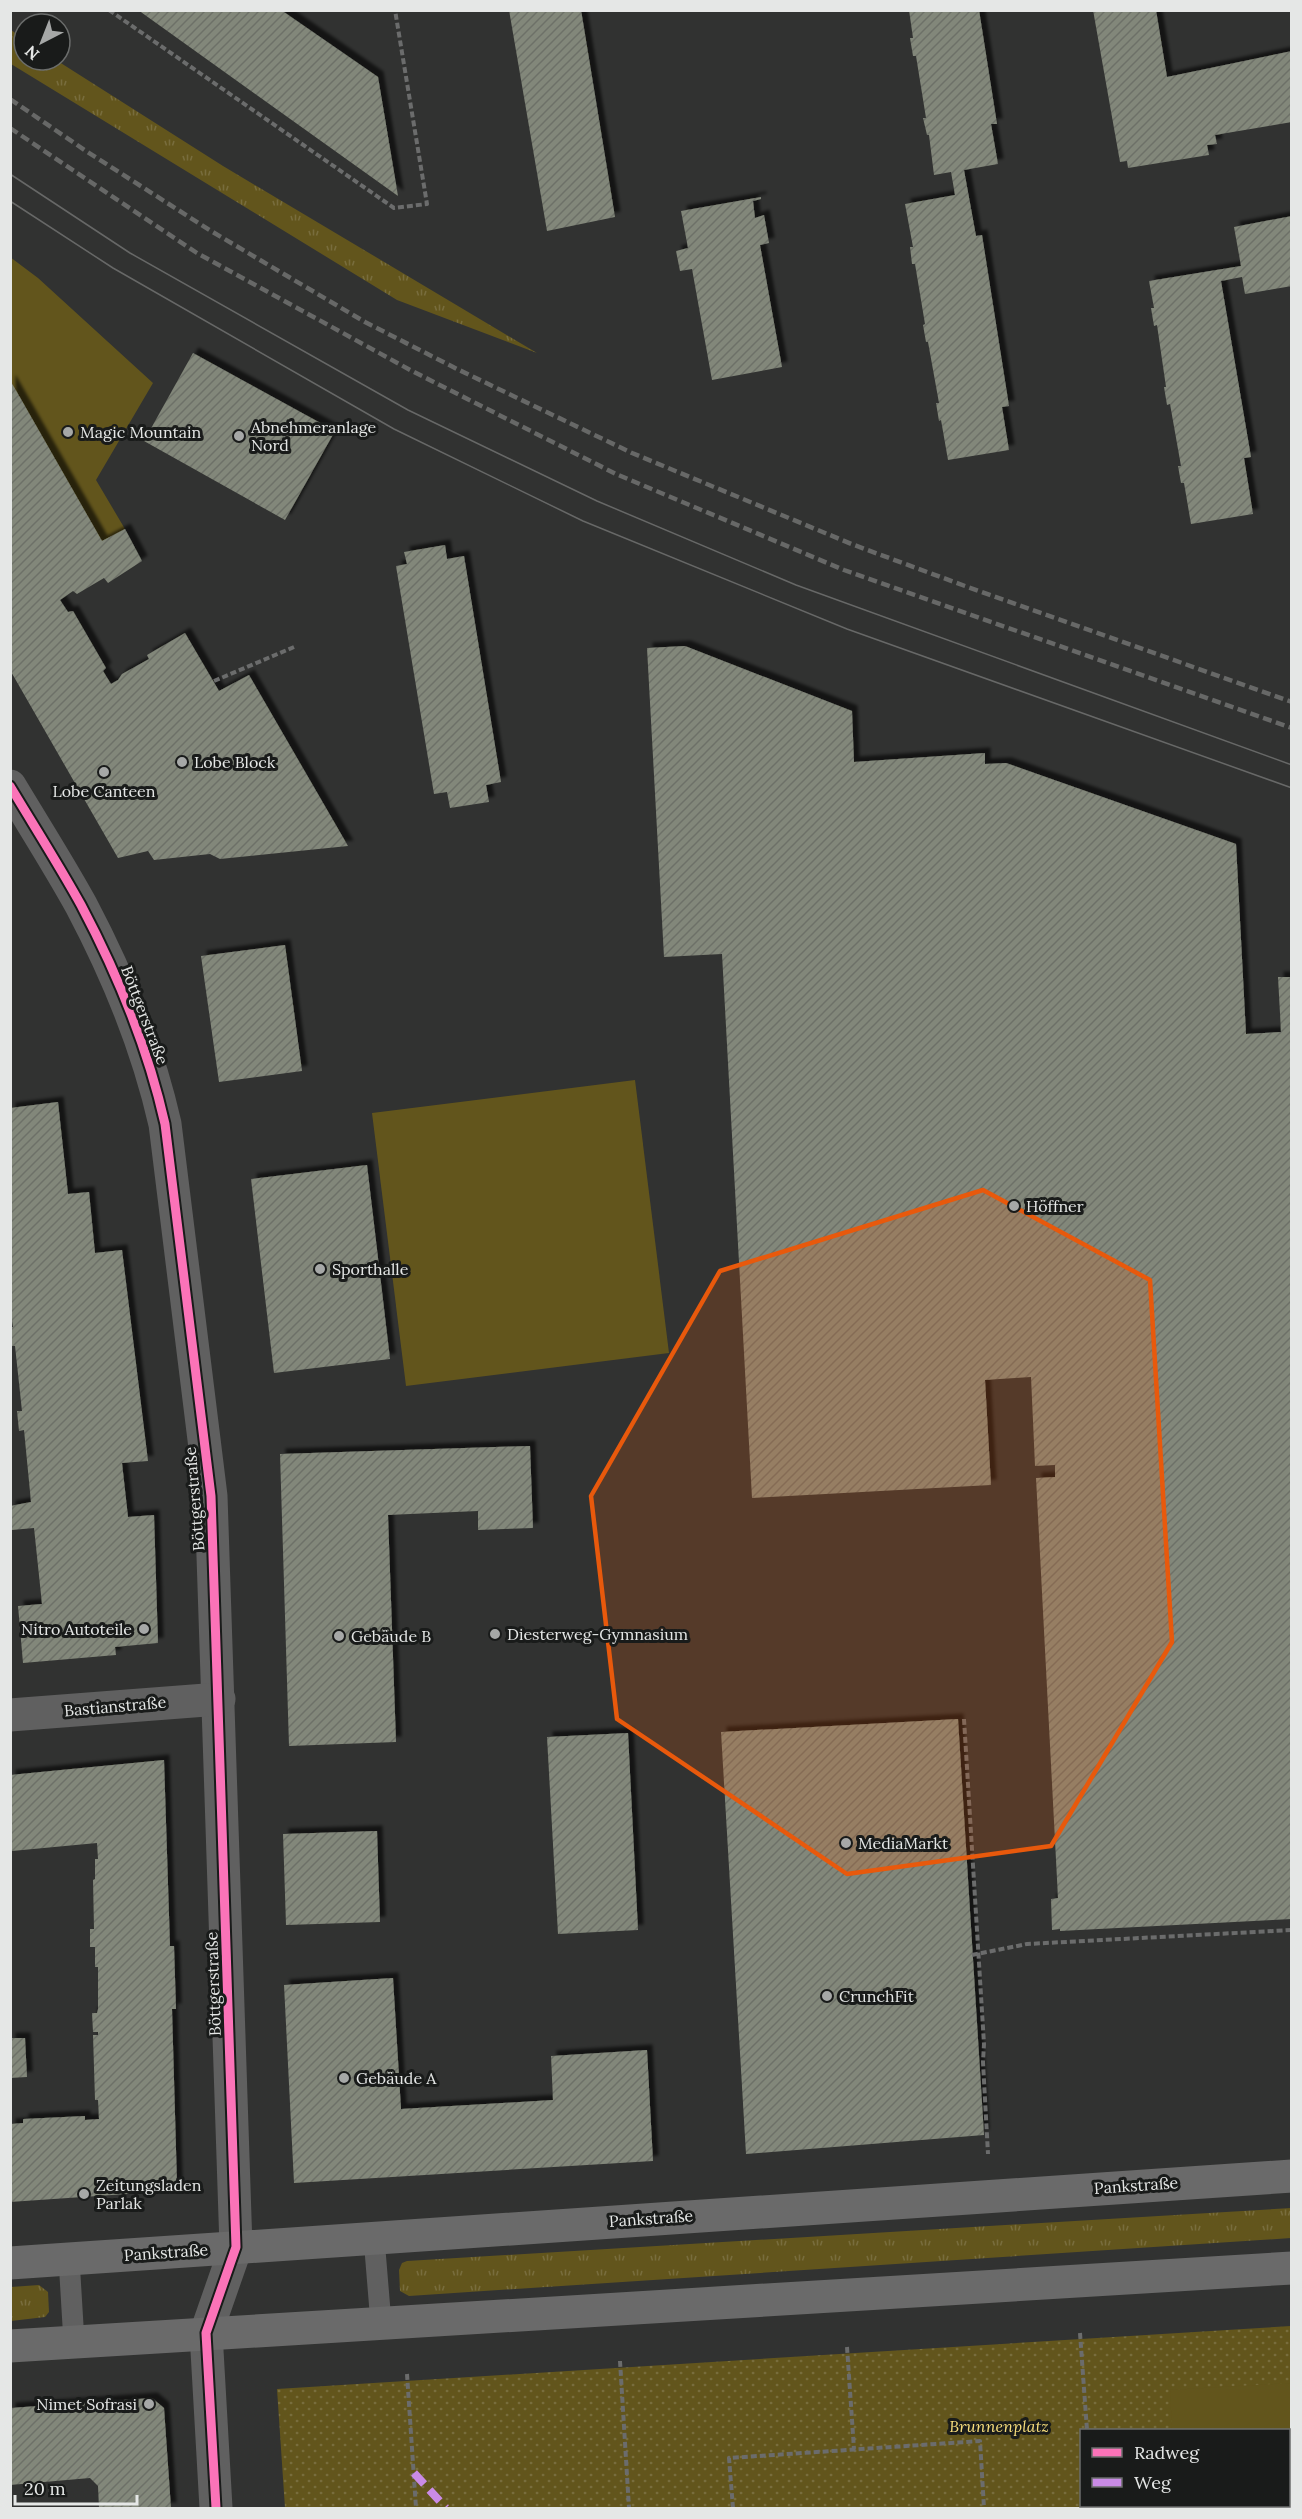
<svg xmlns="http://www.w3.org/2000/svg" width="1302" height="2519" font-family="Lora,serif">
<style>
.grass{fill:url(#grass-tufts)}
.park{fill:url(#park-dots);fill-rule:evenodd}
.pitch{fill:#62551c}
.building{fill:url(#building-hatch);filter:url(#shadow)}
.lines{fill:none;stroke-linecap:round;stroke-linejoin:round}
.path{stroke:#6b6c6c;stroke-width:4;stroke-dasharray:6 3;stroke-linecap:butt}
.lane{stroke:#606060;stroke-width:21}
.street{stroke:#606060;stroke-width:33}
.secondary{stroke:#6a6a6a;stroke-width:33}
.tram{stroke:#676867;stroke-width:1.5}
.rail{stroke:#676867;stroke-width:4.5;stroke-dasharray:9 4.5;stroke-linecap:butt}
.quiet{stroke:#ca8be6;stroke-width:8;stroke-dasharray:15 8;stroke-linecap:butt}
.cycleway-casing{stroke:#191b1a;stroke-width:13}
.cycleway{stroke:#fb73b8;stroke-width:9}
.marked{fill:#e8590c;fill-opacity:0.2;stroke:#e8590c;stroke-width:4.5;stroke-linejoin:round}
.poi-dot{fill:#a6a8a7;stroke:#191b1a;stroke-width:2}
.labels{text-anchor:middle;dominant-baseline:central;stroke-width:6;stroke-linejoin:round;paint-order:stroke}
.poi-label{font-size:16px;fill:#e5e7e6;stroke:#191b1a;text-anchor:start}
.street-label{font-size:16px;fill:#e5e7e6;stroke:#191b1a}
.park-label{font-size:16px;font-style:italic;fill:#f7dd7c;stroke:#191b1a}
</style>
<defs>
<pattern id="grass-tufts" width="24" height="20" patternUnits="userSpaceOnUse" patternTransform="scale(1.5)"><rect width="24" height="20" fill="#62551c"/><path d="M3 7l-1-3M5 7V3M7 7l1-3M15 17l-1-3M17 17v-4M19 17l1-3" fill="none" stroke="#786d3d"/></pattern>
<pattern id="park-dots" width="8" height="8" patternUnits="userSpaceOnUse" patternTransform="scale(1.5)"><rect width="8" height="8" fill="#62551c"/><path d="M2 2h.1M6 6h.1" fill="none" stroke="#786d3d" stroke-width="1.8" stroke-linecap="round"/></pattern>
<pattern id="building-hatch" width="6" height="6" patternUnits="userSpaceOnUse" patternTransform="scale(1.5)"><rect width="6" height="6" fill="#82877a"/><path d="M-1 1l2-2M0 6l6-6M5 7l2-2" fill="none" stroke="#6d7067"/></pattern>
<filter id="shadow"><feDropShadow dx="5.5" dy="-5.5" stdDeviation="1.5" flood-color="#0009"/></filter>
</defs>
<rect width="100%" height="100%" fill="#313231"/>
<g class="grass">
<polygon points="10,29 24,40 24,60 56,60 223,166 537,353 397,300 11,64"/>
<polygon points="1291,2208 1291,2238 409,2296 400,2291 399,2270 402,2263 407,2261"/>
<polygon points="39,2285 48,2292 49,2312 45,2317 11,2321 11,2287"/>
</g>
<path class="park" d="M1291,2326V2508H285L277,2389ZM1082,2430H1288V2506H1082Z"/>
<g class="pitch">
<polygon points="10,257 38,278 153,383 96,480 125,529 10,595"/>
<polygon points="635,1080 669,1353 406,1386 372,1113"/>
<polygon points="1291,2383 1291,2508 1177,2508 1176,2506 1288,2506 1288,2430 1172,2430 1170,2390"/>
</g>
<g class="building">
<polygon points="138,10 281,10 378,77 398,196"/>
<polygon points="509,10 581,10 615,217 547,231"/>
<polygon points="909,10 979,10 997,124 991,124 998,164 964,170 976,236 982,235 1009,406 1002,407 1009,450 948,460 941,420 939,421 936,403 939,403 928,342 926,342 923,325 925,324 915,264 912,264 910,247 913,247 905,204 955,195 951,172 934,175 929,135 927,135 923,118 926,118 916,56 913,56 910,38 913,38"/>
<polygon points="1093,10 1156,10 1167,77 1292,51 1292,122 1215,135 1217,144 1207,145 1209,155 1128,168 1127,161 1120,162"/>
<polygon points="761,197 761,199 753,201 755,218 764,215 769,243 760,245 782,367 712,380 692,269 680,271 676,251 688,248 681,211"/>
<polygon points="1292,216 1292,286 1245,294 1242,277 1221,281 1251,457 1244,458 1253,514 1191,524 1184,483 1181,483 1178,466 1181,466 1170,404 1167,405 1164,387 1166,387 1157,325 1154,326 1151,308 1154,308 1149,281 1241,266 1234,227"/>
<polygon points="193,353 335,431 285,520 144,441"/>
<polygon points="10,380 102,541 125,529 142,561 108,583 104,578 77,594 73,591 60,600 68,612 73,611 106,668 103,671 111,684 118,680 122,674 149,659 147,655 185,633 219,691 249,675 348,846 220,859 210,854 154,860 148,851 118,858 10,670"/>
<polygon points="445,545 447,559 464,556 501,782 486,785 489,802 450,808 447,792 434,794 396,566 407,564 404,552"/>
<polygon points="685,646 852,711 854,762 985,753 985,764 1006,763 1236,844 1246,1034 1281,1032 1278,977 1292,977 1292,1919 1060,1931 1060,1929 1052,1930 1051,1899 1058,1898 1036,1478 1055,1477 1055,1465 1035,1466 1031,1377 985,1380 991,1485 752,1498 722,954 664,957 647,648"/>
<polygon points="285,945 302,1071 219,1082 201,956"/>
<polygon points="58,1102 68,1194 89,1192 95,1253 122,1250 148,1461 122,1463 128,1517 154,1515 158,1643 115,1647 116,1655 23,1663 18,1606 42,1604 34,1528 12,1530 10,1514 10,1506 31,1502 24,1430 19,1431 17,1411 22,1411 15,1346 10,1346 10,1327 13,1327 10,1308 10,1108"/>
<polygon points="367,1165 390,1359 274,1373 251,1179"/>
<polygon points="530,1446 533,1528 478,1530 478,1511 388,1515 396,1742 289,1746 280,1454"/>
<polygon points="958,1719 984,2135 746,2154 721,1732"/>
<polygon points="628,1733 638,1930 558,1934 547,1737"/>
<polygon points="164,1760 170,1946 174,1946 176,2009 172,2009 177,2184 170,2191 10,2202 10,2124 23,2123 23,2119 85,2116 85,2120 99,2119 98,2100 95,2100 93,2035 98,2035 98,2032 93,2032 92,2013 97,2013 98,2009 98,1967 95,1967 95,1947 90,1947 90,1929 94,1929 93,1880 95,1879 95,1859 98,1859 97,1843 12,1851 10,1775"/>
<polygon points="377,1831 380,1922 286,1925 283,1834"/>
<polygon points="393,1978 401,2109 553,2100 551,2056 647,2050 653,2161 294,2183 284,1985"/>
<polygon points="10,2038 25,2038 27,2077 10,2078"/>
<polygon points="152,2398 164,2408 171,2508 99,2508 98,2486 90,2478 10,2485 10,2408"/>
</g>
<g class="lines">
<g class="path">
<polyline points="109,10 394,208 427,204 395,10"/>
<polyline points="214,681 294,647"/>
<polyline points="964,1719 984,2044 983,2062 988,2154"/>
<polyline points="972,1955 1027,1944 1292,1930"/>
<polyline points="1080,2333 1087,2430"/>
<polyline points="847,2347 854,2449"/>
<polyline points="620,2361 629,2508"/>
<polyline points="407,2374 416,2508"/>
<polyline points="1092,2506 1092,2508"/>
<polyline points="733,2508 729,2458 980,2441 984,2508"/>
</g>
<g class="lane">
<polyline points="374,2238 381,2323"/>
<polyline points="69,2259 74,2342"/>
</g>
<g class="street">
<path d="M10,786C34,826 59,865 81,905C117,973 148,1049 165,1124L211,1496L236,2247L206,2333L216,2508"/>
<polyline points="10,1715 219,1699"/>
</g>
<g class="secondary">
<polyline points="10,2263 1292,2176"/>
<polyline points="10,2346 1292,2268"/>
</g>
<g class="tram">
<polyline points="10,174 130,253 408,410 597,501 796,585 1292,765"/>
<polyline points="10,201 113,268 394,429 583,521 847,629 1292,788"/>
</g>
<g class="rail">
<polyline points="10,99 86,151 211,231 365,322 457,369 632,453 854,545 965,586 1292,702"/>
<polyline points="10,128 197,253 412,371 616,474 844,570 1292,728"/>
</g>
<polyline class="quiet" points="414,2473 446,2508"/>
<defs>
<path id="cycleway" d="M10,786C34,826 59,865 81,905C117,973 148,1049 165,1124L211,1496L236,2247L206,2333L216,2508"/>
</defs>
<use href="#cycleway" class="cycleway-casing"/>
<use href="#cycleway" class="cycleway"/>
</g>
<path class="marked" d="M983,1190L1150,1280L1172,1642L1051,1846L847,1874L617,1719L591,1496L720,1271Z"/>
<g class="poi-dot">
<circle cx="68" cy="432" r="6"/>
<circle cx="239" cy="436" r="6"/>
<circle cx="182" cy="762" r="6"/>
<circle cx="104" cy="772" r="6"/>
<circle cx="1014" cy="1206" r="6"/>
<circle cx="320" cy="1269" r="6"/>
<circle cx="144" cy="1629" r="6"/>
<circle cx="495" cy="1634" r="6"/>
<circle cx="339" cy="1636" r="6"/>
<circle cx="846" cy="1843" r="6"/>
<circle cx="827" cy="1996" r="6"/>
<circle cx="344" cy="2078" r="6"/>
<circle cx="84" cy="2194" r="6"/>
<circle cx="149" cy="2404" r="6"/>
</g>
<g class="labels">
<g class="poi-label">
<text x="251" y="427">Abnehmeranlage<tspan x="251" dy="18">Nord</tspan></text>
<text x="80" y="432">Magic Mountain</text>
<text x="194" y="762">Lobe Block</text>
<text x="104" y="791" text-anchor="middle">Lobe Canteen</text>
<text x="1026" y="1206">Höffner</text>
<text x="332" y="1269">Sporthalle</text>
<text x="132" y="1629" text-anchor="end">Nitro Autoteile</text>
<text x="507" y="1634">Diesterweg-Gymnasium</text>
<text x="351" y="1636">Gebäude B</text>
<text x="858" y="1843">MediaMarkt</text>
<text x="839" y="1996">CrunchFit</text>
<text x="356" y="2078">Gebäude A</text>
<text x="96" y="2185">Zeitungsladen<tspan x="96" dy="18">Parlak</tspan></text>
<text x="137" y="2404" text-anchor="end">Nimet Sofrasi</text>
</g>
<g class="street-label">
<text transform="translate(145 1015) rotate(69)">Böttgerstraße</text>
<text transform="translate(194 1499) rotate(-95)">Böttgerstraße</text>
<text transform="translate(115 1706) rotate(-5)">Bastianstraße</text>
<text transform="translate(213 1984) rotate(-92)">Böttgerstraße</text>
<text transform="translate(1136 2185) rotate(-4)">Pankstraße</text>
<text transform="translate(651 2218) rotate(-4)">Pankstraße</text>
<text transform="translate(166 2252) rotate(-4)">Pankstraße</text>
</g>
<g class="park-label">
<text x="999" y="2426">Brunnenplatz</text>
</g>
</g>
<rect width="1302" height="2519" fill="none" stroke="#e5e7e6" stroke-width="24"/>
<rect x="1080" y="2429" width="210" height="78" fill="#191b1a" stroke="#6b6d6c" stroke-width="1.5"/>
<rect x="1092" y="2448" width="30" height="9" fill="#fb73b8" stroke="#6b6d6c" stroke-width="1.5"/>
<text x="1134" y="2459" font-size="18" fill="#e5e7e6">Radweg</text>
<rect x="1092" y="2478" width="30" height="9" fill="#ca8be6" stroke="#6b6d6c" stroke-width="1.5"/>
<text x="1134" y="2489" font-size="18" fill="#e5e7e6">Weg</text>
<g transform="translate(42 42) rotate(222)"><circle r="28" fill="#191b1a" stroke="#6b6d6c" stroke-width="1.5"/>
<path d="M0-4.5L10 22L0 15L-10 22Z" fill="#a6a8a7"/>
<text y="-9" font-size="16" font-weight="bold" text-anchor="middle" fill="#e5e7e6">N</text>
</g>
<path d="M15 2495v9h122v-9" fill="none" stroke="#e5e7e6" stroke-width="3"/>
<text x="24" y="2495" font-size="18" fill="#e5e7e6" stroke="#191b1a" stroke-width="4.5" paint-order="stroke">20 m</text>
</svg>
